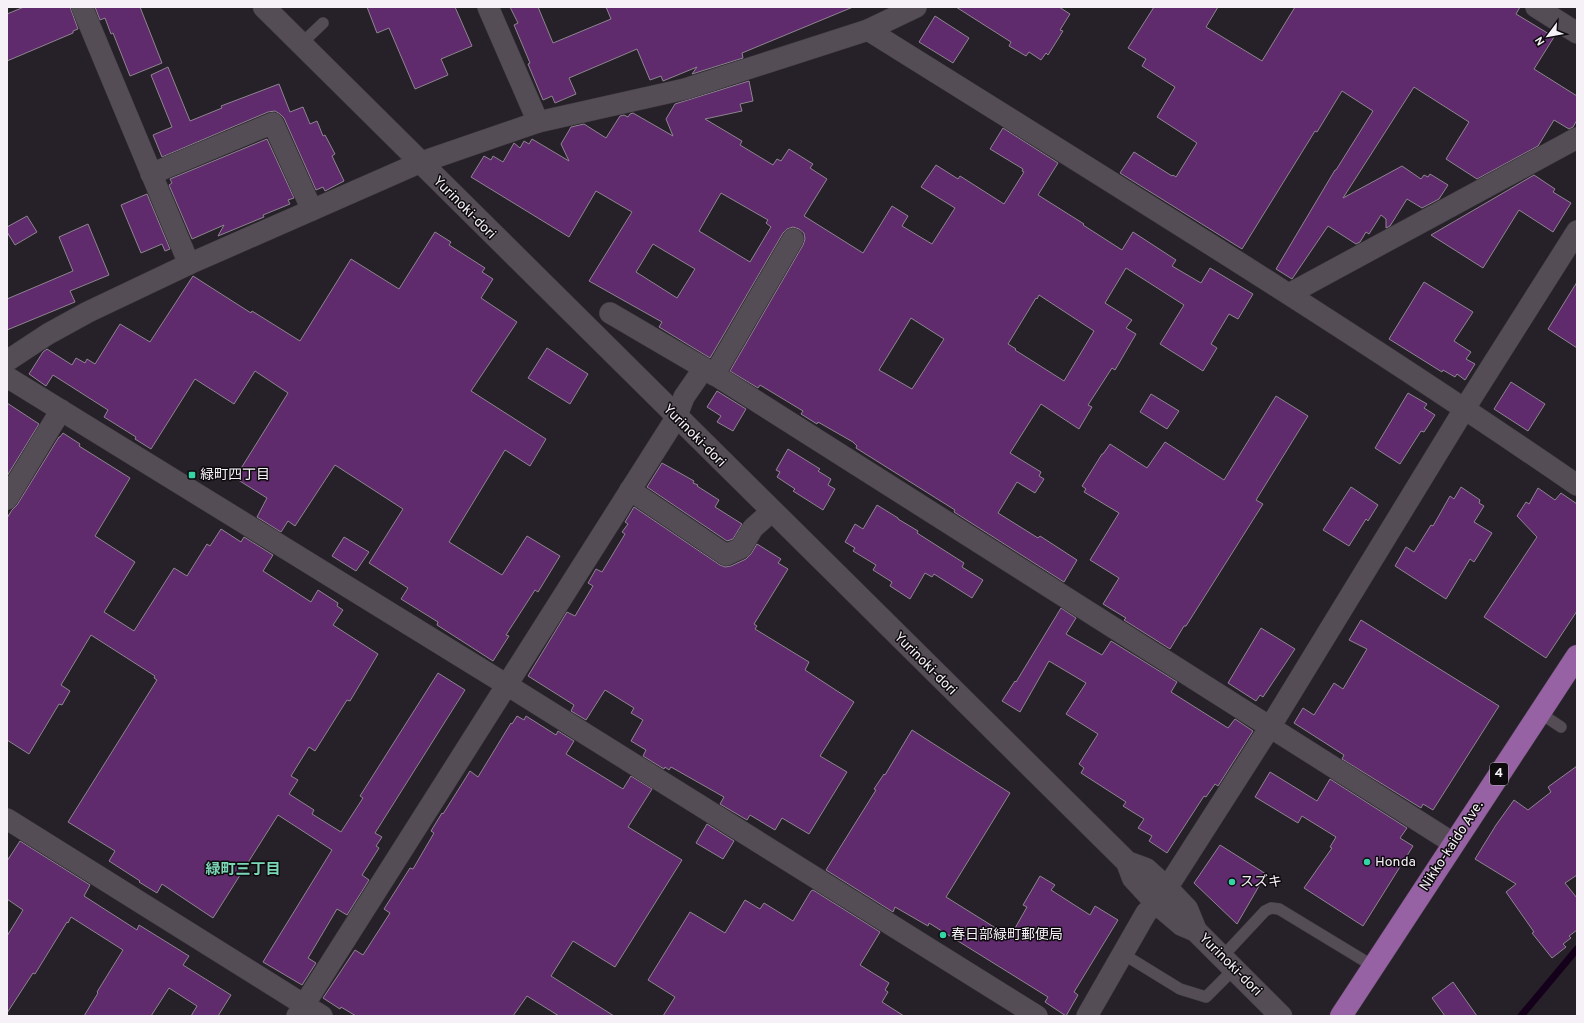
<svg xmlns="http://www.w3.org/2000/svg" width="1584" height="1023" font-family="Overpass,'Noto Sans JP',sans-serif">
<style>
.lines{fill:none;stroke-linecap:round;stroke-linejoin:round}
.stream{stroke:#14001a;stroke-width:7}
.building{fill:#5f2b6c;stroke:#8d858f;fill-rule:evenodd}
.service-casing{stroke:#423c43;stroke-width:12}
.minor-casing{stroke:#423c43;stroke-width:22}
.tertiary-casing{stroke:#423c43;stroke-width:23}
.trunk-casing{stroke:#423c43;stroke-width:23}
.service{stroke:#544d56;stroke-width:11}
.minor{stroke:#544d56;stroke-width:21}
.tertiary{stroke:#544d56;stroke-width:22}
.trunk{stroke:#9662a4;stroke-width:22}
.poi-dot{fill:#35d4a7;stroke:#0e0b0e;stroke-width:1.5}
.labels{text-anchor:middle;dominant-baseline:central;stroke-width:3;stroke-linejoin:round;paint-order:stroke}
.shield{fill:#0e0b0e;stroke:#b0acb0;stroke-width:1}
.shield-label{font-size:13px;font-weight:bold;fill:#f5f1f6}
.street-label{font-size:14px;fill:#f5f1f6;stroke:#0e0b0e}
.poi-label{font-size:14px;fill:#f5f1f6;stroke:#0e0b0e;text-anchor:start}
.neighbourhood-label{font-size:15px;font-weight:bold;fill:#7bd6b6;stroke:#0e0b0e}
</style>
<rect width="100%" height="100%" fill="#262028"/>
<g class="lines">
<polyline class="stream" points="1521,1016 1577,949"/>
</g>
<g class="building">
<polygon points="24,7 70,7 78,29 73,31 73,33 7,61 7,14"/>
<polygon points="95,7 140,7 162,63 130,76 113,33 111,34 105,18 100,20"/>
<polygon points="367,7 455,7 472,46 441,59 448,75 415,89 389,28 377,33"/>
<polygon points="510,7 538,7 553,43 611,19 606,7 853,7 742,53 743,58 692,74 697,67 663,81 661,76 650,80 637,49 569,78 576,94 555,103 552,96 543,100 528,64 530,63 514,25 518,23"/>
<polygon points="956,7 1059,7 1070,14 1060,30 1063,31 1048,55 1046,53 1041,60 1029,52 1026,56 1009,46 1011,42"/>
<polygon points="1154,7 1218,7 1206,27 1262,61 1295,7 1520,7 1516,14 1554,37 1534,69 1577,96 1577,120 1573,127 1569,129 1554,120 1538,146 1477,179 1446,159 1469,122 1414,87 1343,198 1402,166 1421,179 1424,175 1428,177 1430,174 1448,185 1439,199 1422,208 1407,199 1390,226 1386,228 1386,219 1381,215 1369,234 1366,232 1360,242 1356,244 1328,226 1292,279 1276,269 1335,170 1336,170 1373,111 1342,91 1317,132 1315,131 1242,249 1120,173 1134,152 1172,176 1173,175 1176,177 1197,143 1157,117 1175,87 1142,66 1146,59 1128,48"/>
<polygon points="935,16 969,38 953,63 919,42"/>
<polygon points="168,67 190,121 222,108 221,106 279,84 290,112 303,107 310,124 317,121 323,136 325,135 335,154 332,156 344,181 325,191 323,187 316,190 284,118 280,114 275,111 268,112 162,157 153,135 172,127 151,75"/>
<path d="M749,81L753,101L740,104L742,111L705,119L742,141L740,145L773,165L777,159L781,161L789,149L813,164L810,168L827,179L804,216L863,253L892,206L908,216L902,226L932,244L955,208L921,187L936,165L958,179L960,176L1004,204L1024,172L1022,171L1023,169L990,149L1003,128L1058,163L1038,195L1084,224L1083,225L1122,250L1133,232L1176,260L1172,266L1201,283L1210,268L1253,294L1238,319L1229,314L1211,344L1217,348L1203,371L1160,344L1184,305L1126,268L1105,303L1132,320L1126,328L1136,334L1115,370L1112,368L1088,405L1092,407L1079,429L1041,404L1010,453L1041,472L1039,476L1044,479L1035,493L1017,482L998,513L1038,538L1040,536L1077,560L1064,582L954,512L955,510L856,448L857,446L853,442L818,422L817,424L801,414L803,411L760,385L758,388L730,371L803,245L805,239L804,233L799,229L793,227L787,229L783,233L710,358L659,327L662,322L589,281L632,212L596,191L569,237L471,177L484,156L491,160L493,156L503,162L514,143L520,148L524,141L529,144L532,139L569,161L561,144L571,127L584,124L606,138L620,116L624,115L628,117L630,114L633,113L673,136L666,119L675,104ZM721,193L768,220L766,223L771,227L750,262L699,231ZM653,244L695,269L677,298L636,272ZM1039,295L1094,331L1064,381L1015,350L1016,349L1008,344L1036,298L1037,299ZM911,318L944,339L912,389L879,370Z"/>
<polygon points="267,139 294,198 288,200 290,204 263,215 264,217 218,236 224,225 192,239 169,185 172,183 170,179"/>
<polygon points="1534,175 1555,189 1553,192 1571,203 1553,232 1519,210 1483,268 1431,235"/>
<polygon points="147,194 170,249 165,251 162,244 141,253 121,205"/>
<polygon points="27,216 37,232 15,245 7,232 7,227"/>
<polygon points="88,224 109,275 70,291 75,302 7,330 7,299 73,271 59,237"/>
<polygon points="435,232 451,242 449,245 485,268 482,272 493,279 481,298 517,322 471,391 546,439 530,466 505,450 449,542 502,575 527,536 560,556 538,592 535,590 506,635 509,636 493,661 437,625 438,622 401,599 408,588 369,563 403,509 335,465 295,526 288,521 281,532 257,517 267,498 235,478 288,393 255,371 234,404 195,379 151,449 135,439 136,437 104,417 108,410 53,375 46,386 29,374 43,352 47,349 72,365 76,358 85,363 87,359 95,364 120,324 150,342 193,276 251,313 252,311 300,341 351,259 399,289"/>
<polygon points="1424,282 1473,312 1454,341 1471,352 1466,359 1475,364 1465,380 1457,374 1455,377 1443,370 1442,372 1389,339"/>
<polygon points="1577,282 1577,348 1548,329"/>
<polygon points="547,348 588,374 570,404 528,378"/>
<polygon points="1511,382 1545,404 1528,431 1494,409"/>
<polygon points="717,391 746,409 733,431 717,422 721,416 707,407"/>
<polygon points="1408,393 1427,404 1424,408 1435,415 1424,432 1421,431 1400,464 1375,448"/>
<polygon points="1151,394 1179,411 1167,429 1140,412"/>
<polygon points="1276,396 1308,416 1256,500 1263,504 1186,626 1184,626 1170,649 1124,620 1126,618 1103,604 1119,578 1090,560 1119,513 1084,492 1086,489 1082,486 1102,454 1103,454 1110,444 1147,468 1165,442 1224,480"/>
<polygon points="7,403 39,424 7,476"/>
<polygon points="63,433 80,444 79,446 130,478 95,536 135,562 104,612 134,631 174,568 187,576 207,544 210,546 221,529 241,542 244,537 273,555 263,571 311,602 318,590 338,603 337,606 343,610 333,625 378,654 350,701 347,700 315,751 309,747 291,776 298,780 289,794 314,810 312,814 341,832 363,798 360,796 438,673 465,690 375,833 382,837 376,846 379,848 362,875 369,880 347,915 337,909 308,958 316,963 302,985 263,962 332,850 278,815 213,918 162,884 157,893 139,882 140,881 109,861 115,851 68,822 157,680 154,678 155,676 91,635 61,685 70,691 62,705 59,704 29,754 7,740 7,518 12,510 17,505 59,437 60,437"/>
<polygon points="788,449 820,469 818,471 831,479 828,485 835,489 823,510 793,491 795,489 777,477 780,472 776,470"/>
<polygon points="662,463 694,481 693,483 698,485 697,486 719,500 715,507 742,524 733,539 727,541 647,487"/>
<polygon points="1351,487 1378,505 1368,521 1366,519 1349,546 1323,530"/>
<polygon points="1461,487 1480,500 1479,503 1484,506 1474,522 1492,533 1474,562 1470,559 1446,599 1395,566 1406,547 1414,552 1431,525 1433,526 1450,496 1454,499"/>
<polygon points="1538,488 1555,500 1561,493 1577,504 1577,611 1546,658 1484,617 1537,537 1517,516 1526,502 1529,504"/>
<polygon points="877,505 898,518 898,519 918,531 917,533 964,563 962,567 983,580 972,598 934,574 932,577 925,573 910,599 890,586 892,582 873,570 876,565 853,551 855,548 845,542 855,524 863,529"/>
<polygon points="634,507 720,565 725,567 731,566 746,559 751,554 757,544 781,559 778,563 788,569 754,624 757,626 755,629 809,662 805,670 854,702 820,756 847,772 809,834 782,818 775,830 750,815 747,820 720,804 724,797 671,767 669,770 665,767 664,769 643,756 646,750 631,741 643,720 631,713 634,708 605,690 586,720 571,711 574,705 528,676 567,612 575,616 593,586 588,583 596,569 602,572 625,534 622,532 628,524 625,522"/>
<polygon points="344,537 369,552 356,571 332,556"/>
<polygon points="1061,608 1076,618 1066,634 1102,655 1111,641 1177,682 1171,692 1228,728 1235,719 1253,731 1218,786 1215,784 1206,797 1204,796 1167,853 1149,841 1152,836 1138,828 1144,819 1123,806 1126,802 1081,773 1084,768 1079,764 1098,734 1066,714 1086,683 1049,661 1020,712 1002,701 1015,681 1016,682"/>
<polygon points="1361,620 1499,706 1433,810 1423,804 1421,808 1342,759 1344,755 1294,723 1303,708 1314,715 1334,683 1343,689 1367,649 1349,640"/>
<polygon points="1261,628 1295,649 1263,697 1260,695 1256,701 1228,683"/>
<polygon points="517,716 524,720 526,716 556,735 558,731 574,741 566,754 623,789 631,776 652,789 628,827 682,860 615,967 573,941 551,976 614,1016 559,1016 527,996 513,1016 356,1016 341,1007 340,1009 323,998 355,950 363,955 390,913 384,909 410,868 413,869 434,833 431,831 442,813 443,814 470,771 478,777 511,723 512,724"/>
<polygon points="912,730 1010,793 946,897 1010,937 1027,907 1023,905 1040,876 1055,885 1051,890 1090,915 1095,906 1118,920 1074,992 1078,995 1066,1016 1045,1002 1048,997 929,923 928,926 895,907 893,912 826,870 876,790 874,789 884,774 885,775"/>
<polygon points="1577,766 1577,875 1565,883 1577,898 1577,930 1569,936 1571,938 1563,944 1566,947 1552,958 1532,933 1534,932 1506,892 1516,884 1475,859 1496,825 1514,800 1528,810 1551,792 1548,787"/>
<polygon points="1270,772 1317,801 1330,779 1407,828 1400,838 1413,846 1363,926 1304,888 1332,848 1330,847 1336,837 1302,816 1298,823 1255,797"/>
<polygon points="707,824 734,841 723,859 696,843"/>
<polygon points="20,841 90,885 84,896 137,930 139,925 189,956 183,965 231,995 218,1016 191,1016 197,1006 169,988 151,1016 84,1016 98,993 97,992 123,950 71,917 68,923 67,922 35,974 33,973 7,1013 7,936 23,910 7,899 7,861"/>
<polygon points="1220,845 1266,874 1237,924 1194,883"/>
<polygon points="813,890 880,932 860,965 889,983 885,990 888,992 882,1002 904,1016 663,1016 675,997 648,980 690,912 725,933 745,900 760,909 764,903 793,921 811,891"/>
<polygon points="1453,982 1477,1016 1445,1016 1432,998"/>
</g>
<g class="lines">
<defs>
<g id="service">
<polyline points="301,44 323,23"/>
<polyline points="1540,713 1561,727"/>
<polyline points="1123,954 1180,989 1206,997 1234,969"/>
<polyline points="1222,957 1265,911 1271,908 1279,909 1373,966"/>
</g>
<g id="minor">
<polyline points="82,7 189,264"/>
<polyline points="488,7 538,122"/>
<polyline points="1536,7 1577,33"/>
<path d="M868,30C1106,179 1346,326 1577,485"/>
<polyline points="151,174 273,123 312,210"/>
<polyline points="1289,294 1577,138"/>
<polyline points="610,313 704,368 1453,843"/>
<polyline points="7,361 48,334 88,312 189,264 419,163 538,122 685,89 868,30 916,7"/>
<polyline points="714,375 793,239"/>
<polyline points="7,377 507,685 1037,1016"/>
<polyline points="630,490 726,555 741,548 753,528 771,512"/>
<polyline points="7,499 61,410"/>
<polyline points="7,819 322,1016"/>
<polyline points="1167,888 1270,727 1465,408 1577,231"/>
<polyline points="297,1016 676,418 684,397 704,368"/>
<polyline points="1087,1016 1146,913 1156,903"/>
</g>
<g id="tertiary">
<path d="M264,7C550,294 838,579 1127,862L1146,869L1167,888L1187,909L1196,931"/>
<polyline points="1127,862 1133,878 1156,903 1182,925 1196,931 1281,1016"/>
</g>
<polyline id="trunk" points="1341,1016 1577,656"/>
</defs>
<use href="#service" class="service-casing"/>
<use href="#minor" class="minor-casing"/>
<use href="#tertiary" class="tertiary-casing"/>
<use href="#trunk" class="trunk-casing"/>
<use href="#service" class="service"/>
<use href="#minor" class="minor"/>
<use href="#tertiary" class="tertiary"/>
<use href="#trunk" class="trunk"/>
</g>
<g class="poi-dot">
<rect x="188" y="471" width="8" height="8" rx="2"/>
<circle cx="1367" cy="862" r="4"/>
<circle cx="1232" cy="882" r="4"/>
<circle cx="943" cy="935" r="4"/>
</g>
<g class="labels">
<rect class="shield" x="1490" y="763" width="18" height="22" rx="3"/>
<g class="shield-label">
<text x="1499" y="774">4</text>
</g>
<g class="street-label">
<text transform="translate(464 208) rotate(45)">Yurinoki-dori</text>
<text transform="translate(694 436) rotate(45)">Yurinoki-dori</text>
<text transform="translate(925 664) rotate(45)">Yurinoki-dori</text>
<text transform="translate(1452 846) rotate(-57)">Nikko-kaido Ave.</text>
<text transform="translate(1230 965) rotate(45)">Yurinoki-dori</text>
</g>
<g class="poi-label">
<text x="200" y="475">緑町四丁目</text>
<text x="1375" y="862">Honda</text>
<text x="1240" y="882">スズキ</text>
<text x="951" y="935">春日部緑町郵便局</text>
</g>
<g class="neighbourhood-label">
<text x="243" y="870">緑町三丁目</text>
</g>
</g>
<rect width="1584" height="1023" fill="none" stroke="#f5f1f6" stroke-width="16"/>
<g transform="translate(1548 36) rotate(238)" stroke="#0e0b0e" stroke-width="3" paint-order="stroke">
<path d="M0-3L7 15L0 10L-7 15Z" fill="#f5f1f6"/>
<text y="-6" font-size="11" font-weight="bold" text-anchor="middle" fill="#f5f1f6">N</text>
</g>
</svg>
